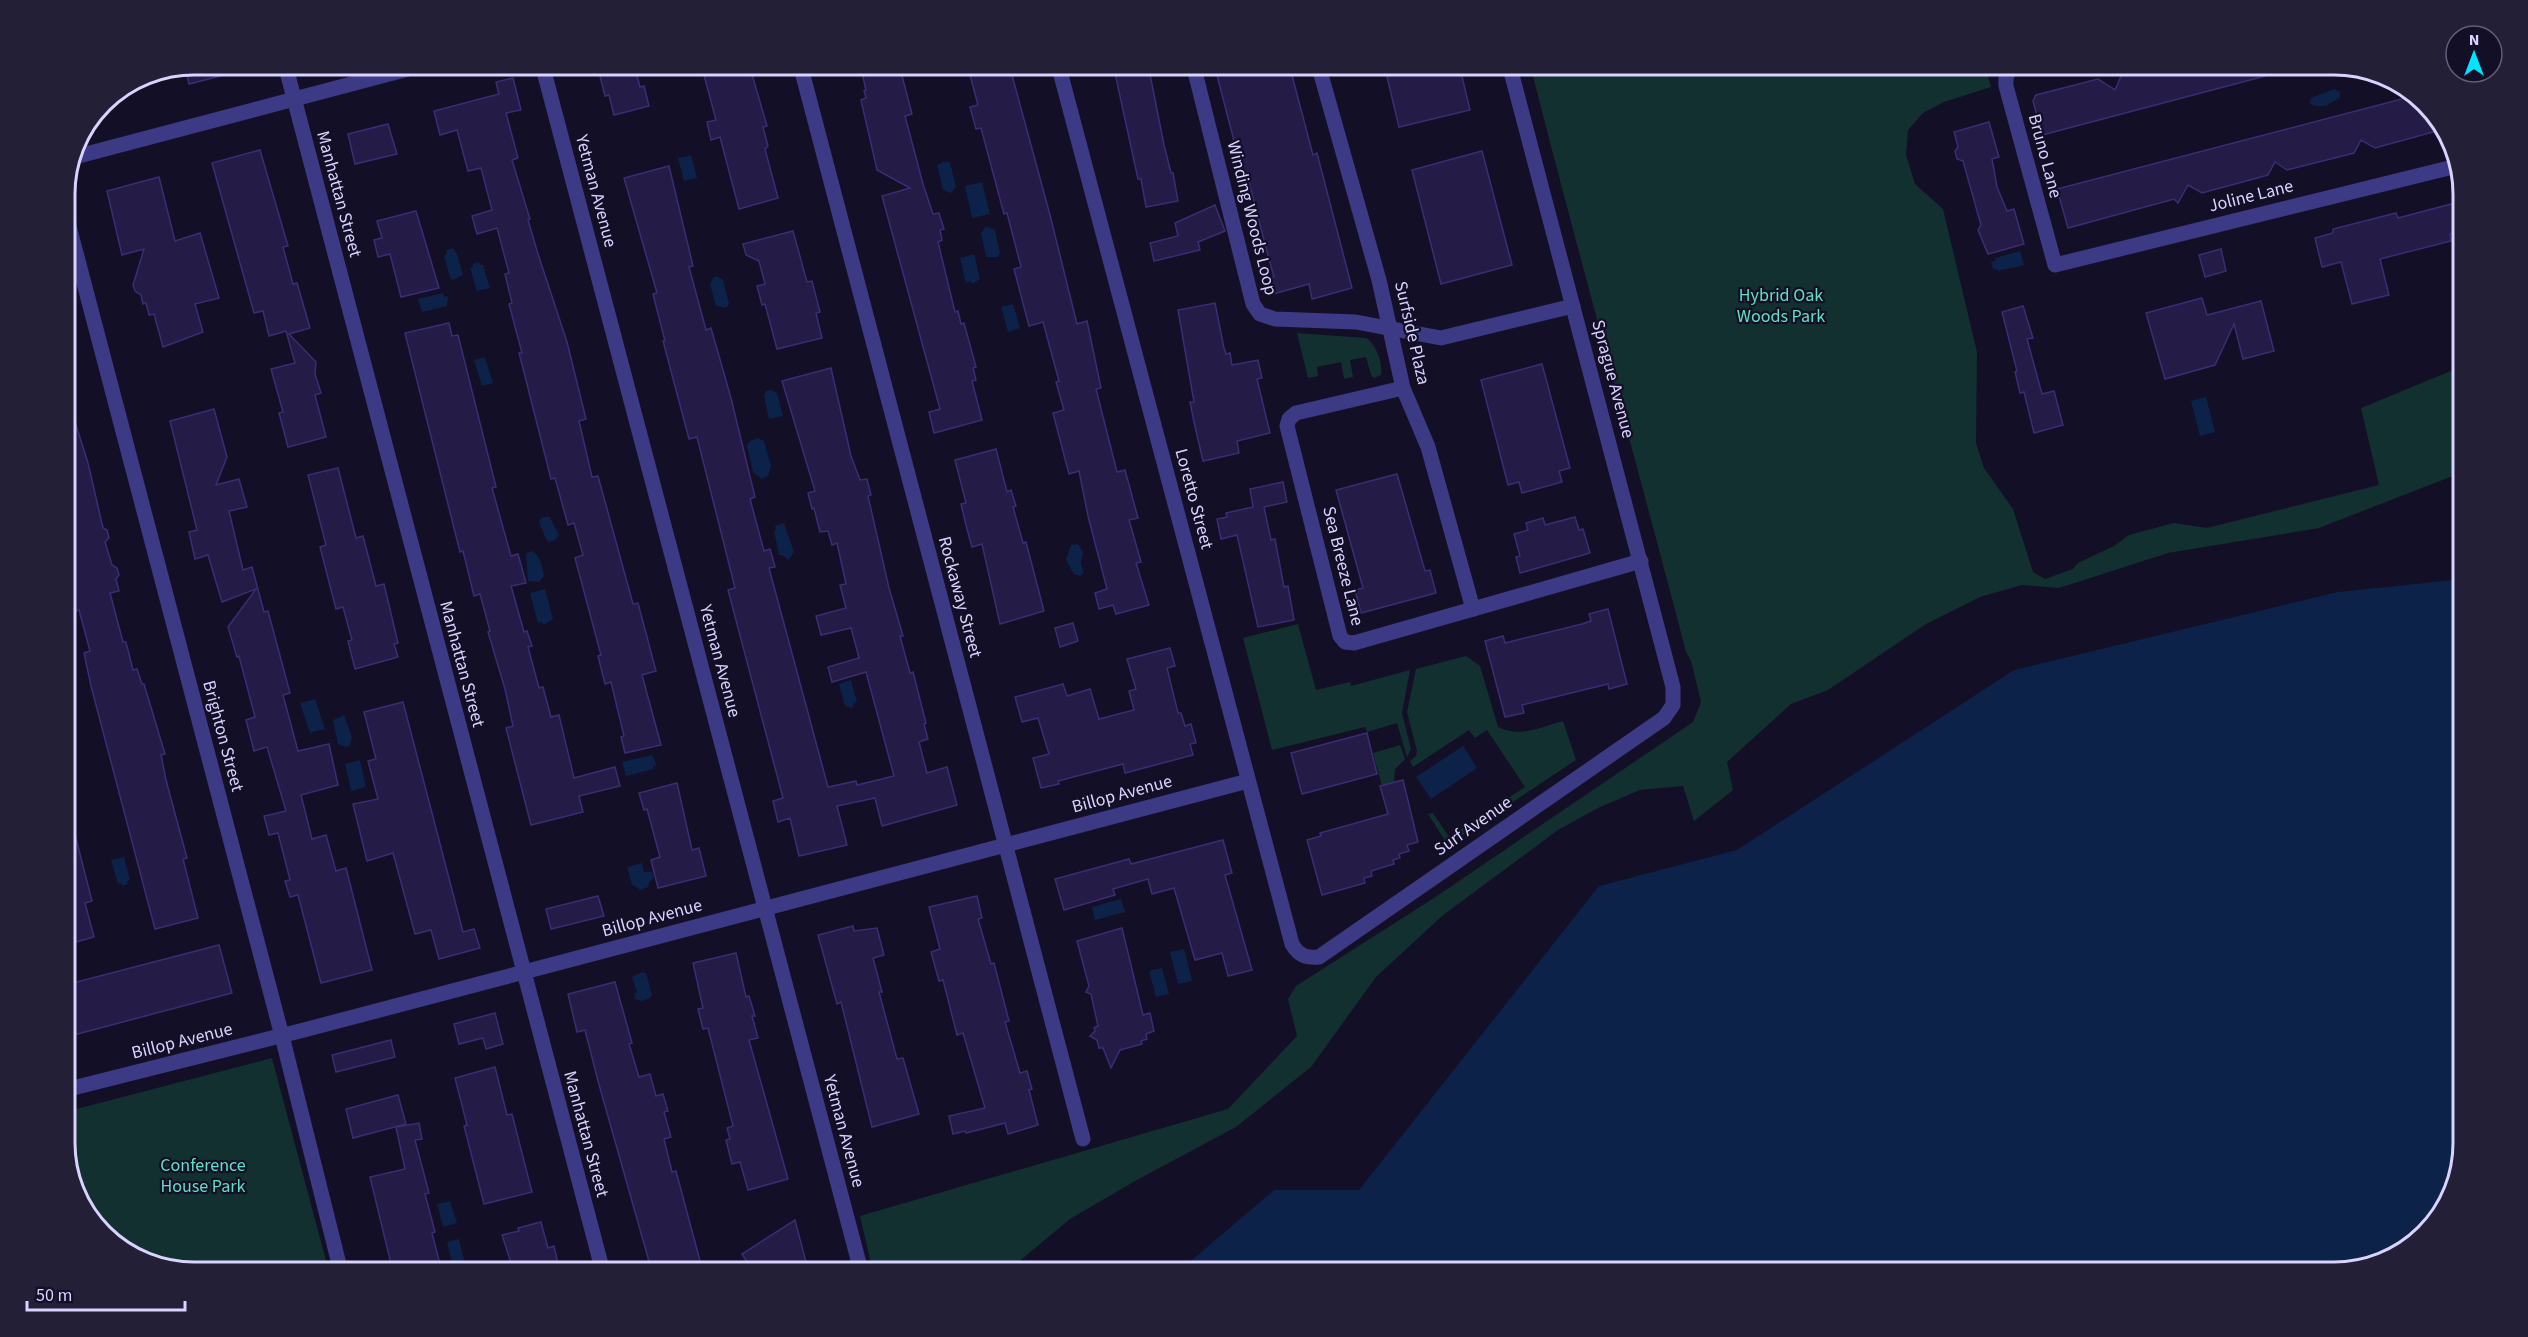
<svg xmlns="http://www.w3.org/2000/svg" width="2528" height="1337" font-family="'Source Sans 3',sans-serif">
<style>
.green{fill:#12302f}
.water{fill:#0c2248}
.building{fill:#241b47;stroke:#3b2d73;stroke-width:1.5}
.lines{fill:none;stroke-linecap:round;stroke-linejoin:round}
.street{stroke:#3d3a85;stroke-width:15}
.labels{text-anchor:middle;dominant-baseline:central;stroke-width:4.5;stroke-linejoin:round;paint-order:stroke}
.street-label{font-size:18px;fill:#d9d4ff;stroke:#130f26}
.park-label{font-size:18px;fill:#5fe0c0;stroke:#130f26}
.rim{fill:none;stroke:#d9d4ff;stroke-width:3}
</style>
<rect width="100%" height="100%" fill="#130f26"/>
<g class="green">
<path d="M1530,65H1985L1991,87L1944,102L1923,113L1908,130L1906,155L1915,184L1943,209L1977,352L1976,443L1984,468L2013,509L2033,572L2045,579L2073,569L2078,563L2114,546L2129,535L2174,523L2207,528L2379,485L2361,408L2463,366V472L2319,528L2168,553L2059,588L2022,585L1980,597L1926,624L1828,690L1791,704L1727,762L1733,790L1694,821L1683,786L1640,790L1598,808L1558,830L1442,916L1376,977L1311,1067L1236,1127L1135,1181L1070,1219L1022,1259L1010,1272H861L872,1268L860,1216L1228,1109L1297,1036L1288,999L1296,986L1437,896L1693,722L1701,702L1691,661L1686,652C1635,456 1580,261 1530,65Z"/>
<path d="M1297,333L1366,338C1376,344 1383,363 1381,375L1374,378L1371,375L1366,357L1350,360L1353,377L1344,379L1341,362L1317,367L1318,376L1308,378Z"/>
<polygon points="1298,624 1316,690 1350,682 1351,686 1410,670 1402,713 1411,749 1407,757 1397,723 1367,732 1365,727 1272,750 1243,638"/>
<path d="M1466,656L1480,666L1498,727C1520,738 1541,727 1563,721L1576,760L1448,845L1428,814L1433,813L1449,837L1525,787L1487,730L1475,738L1469,730L1413,767L1410,761L1416,756L1417,751L1407,712L1416,669Z"/>
<polygon points="1400,745 1405,759 1395,769 1394,782 1382,786 1373,753"/>
<polygon points="272,1058 329,1272 194,1272 136,1259 86,1215 65,1152 65,1112"/>
</g>
<g class="water">
<path d="M2334,89L2340,92V98C2328,104 2323,110 2310,104L2311,98Z"/>
<polygon points="691,155 697,178 684,181 678,158"/>
<polygon points="943,162 950,162 956,187 951,193 943,190 937,165"/>
<polygon points="982,182 990,214 972,218 965,186"/>
<polygon points="986,226 995,230 1000,253 998,257 986,257 981,233"/>
<polygon points="453,248 457,254 463,275 453,280 450,277 444,256 447,253 446,250"/>
<polygon points="2020,251 2024,265 1998,271 1997,269 1993,269 1991,262 1995,261 1995,258"/>
<polygon points="974,254 980,279 972,284 971,281 966,283 960,258"/>
<polygon points="479,262 480,265 483,265 490,288 477,291 470,268 473,267 473,264"/>
<polygon points="717,276 723,280 729,304 726,308 716,306 710,284 713,278"/>
<polygon points="443,293 444,297 448,296 447,306 422,312 418,299"/>
<polygon points="1013,304 1020,328 1008,332 1001,307"/>
<polygon points="485,357 493,383 482,386 474,360"/>
<polygon points="771,390 777,393 783,416 769,419 764,396 766,391"/>
<polygon points="2206,397 2215,432 2200,436 2191,401"/>
<polygon points="758,438 764,441 771,466 768,476 762,479 753,472 747,445 750,441"/>
<polygon points="549,516 559,535 555,540 549,542 546,539 539,522 541,518"/>
<polygon points="784,523 794,552 788,560 782,555 779,555 774,531 776,529 775,526"/>
<polygon points="1078,544 1083,552 1081,563 1084,573 1080,576 1074,574 1066,560 1071,545"/>
<path d="M533,551C541,558 542,566 544,576L539,582L528,581L526,553Z"/>
<polygon points="2463,579 2463,1143 2450,1201 2399,1255 2335,1272 1178,1272 1274,1190 1359,1190 1599,886 1737,850 2014,670 2338,592"/>
<polygon points="545,589 553,619 543,625 542,622 538,623 530,593"/>
<polygon points="851,680 857,702 854,703 852,708 845,706 839,684"/>
<polygon points="315,699 325,729 310,733 300,703"/>
<polygon points="344,715 352,737 350,746 345,747 338,744 333,720"/>
<polygon points="1463,746 1477,768 1431,799 1416,777"/>
<polygon points="652,755 657,765 653,766 654,769 626,776 622,762"/>
<polygon points="360,760 366,787 351,791 345,764"/>
<polygon points="124,857 130,880 127,881 128,884 122,886 121,883 118,884 111,860"/>
<polygon points="642,863 644,872 652,872 654,878 650,881 648,887 641,890 632,885 627,867"/>
<polygon points="1121,899 1125,912 1095,920 1092,907"/>
<polygon points="1184,949 1192,981 1178,984 1170,952"/>
<polygon points="1162,968 1169,994 1156,997 1149,971"/>
<polygon points="642,972 646,973 652,995 650,998 641,1001 635,999 634,994 637,992 632,977"/>
<polygon points="450,1201 457,1223 443,1227 437,1204"/>
<polygon points="459,1239 465,1264 453,1267 447,1242"/>
</g>
<g class="building">
<polygon points="194,64 243,64 244,70 189,84 185,66"/>
<polygon points="597,64 634,64 640,87 644,86 649,106 614,115 609,95 605,96"/>
<polygon points="701,64 749,64 767,126 763,127 768,146 765,149 778,198 739,209 720,137 711,140 707,122 716,120"/>
<polygon points="860,64 899,64 912,114 905,116 923,184 933,214 939,213 944,229 940,230 942,240 938,242 955,312 958,311 961,324 964,323 976,367 973,368 976,380 972,381 982,420 934,433 929,412 940,409 882,196 910,188 877,170 861,100 866,98 864,91 866,90"/>
<polygon points="967,64 1009,64 1050,215 1077,324 1087,321 1101,388 1096,389 1117,472 1125,470 1138,518 1129,520 1141,562 1136,563 1149,605 1116,614 1113,605 1099,609 1095,593 1107,589 1088,516 1079,471 1069,474 1053,413 1064,410 1056,382 1059,381 1043,322 1029,326 1014,269 1021,267 1007,213 1004,214 981,128 976,129 970,107 978,105"/>
<polygon points="1113,64 1148,64 1164,145 1171,173 1173,173 1178,201 1146,207 1141,179 1138,179"/>
<polygon points="1214,64 1289,64 1313,155 1317,153 1352,288 1312,299 1309,284 1273,294 1269,278 1274,277 1267,252 1249,182 1245,183"/>
<polygon points="1384,64 1459,64 1470,110 1399,127"/>
<polygon points="2153,64 2287,64 2288,70 2042,135 2033,101 2036,95 2098,79 2115,90 2123,72"/>
<polygon points="513,78 521,110 506,113 518,158 512,160 530,219 528,220 538,254 567,342 586,419 579,421 592,477 598,476 633,604 638,603 656,671 642,675 661,745 625,753 621,737 624,736 611,682 605,684 598,656 601,655 575,558 583,555 574,523 568,525 555,478 551,479 527,384 519,353 522,353 509,304 512,303 505,274 509,273 497,228 477,234 472,216 492,210 481,168 468,171 457,130 440,135 434,111 499,94 496,82"/>
<polygon points="2413,96 2442,122 2444,129 2375,148 2361,140 2354,153 2287,170 2275,162 2268,175 2202,193 2188,185 2178,203 2174,199 2068,228 2057,189"/>
<polygon points="1989,122 1999,157 1992,159 1997,187 2007,211 2014,209 2024,244 1988,254 1978,230 1981,225 1963,161 1957,159 1955,151 1958,147 1954,132"/>
<polygon points="388,124 397,154 355,164 348,134"/>
<polygon points="260,150 288,246 283,247 293,284 297,283 310,328 289,334 316,362 315,374 321,393 315,395 326,437 288,447 279,413 283,412 271,369 295,363 286,331 269,336 263,311 254,313 212,163"/>
<polygon points="1482,151 1512,265 1441,284 1412,170"/>
<polygon points="669,166 693,266 689,267 706,330 711,328 731,398 755,497 750,499 764,551 770,549 775,567 769,568 828,787 856,781 857,785 894,776 866,672 832,682 828,667 859,658 851,628 821,635 816,616 846,608 840,585 846,584 837,543 832,545 828,531 820,532 814,508 812,509 808,493 815,491 782,381 831,368 851,456 860,480 867,479 871,495 868,496 889,588 903,636 900,636 910,673 913,672 926,723 924,724 928,739 919,742 927,773 947,767 957,805 882,826 875,798 837,806 847,845 799,856 790,818 778,822 773,801 783,798 728,590 735,588 697,437 689,439 663,341 665,341 653,294 657,293 624,178"/>
<polygon points="159,177 175,241 200,233 219,298 195,304 203,332 163,347 154,314 149,315 146,303 143,304 141,295 135,291 133,285 144,249 122,255 107,191"/>
<polygon points="2455,203 2462,231 2450,234 2451,241 2380,259 2389,295 2352,304 2341,262 2322,267 2315,238 2333,233 2333,229 2396,213 2398,218"/>
<polygon points="1215,205 1225,231 1198,242 1200,250 1154,261 1150,243 1178,236 1175,223"/>
<polygon points="416,211 439,288 401,297 390,254 378,257 374,240 382,238 377,221"/>
<polygon points="793,231 807,282 812,281 820,312 816,313 822,338 777,349 765,304 762,305 757,286 765,284 759,261 746,255 743,244"/>
<polygon points="2221,249 2226,271 2205,277 2199,255"/>
<polygon points="2202,298 2207,315 2261,301 2274,351 2243,359 2234,324 2215,365 2165,379 2146,313"/>
<polygon points="1215,303 1224,348 1226,354 1230,353 1232,365 1258,360 1262,378 1257,379 1270,433 1237,441 1239,453 1203,461 1194,422 1190,402 1194,402 1178,310"/>
<polygon points="2023,306 2033,338 2027,339 2042,394 2054,391 2063,425 2034,433 2024,392 2020,393 2015,372 2017,371 2002,312"/>
<polygon points="449,323 452,336 458,335 496,487 492,488 511,556 518,554 526,583 511,586 524,632 527,631 532,646 528,647 539,688 543,687 551,717 559,715 574,778 615,767 620,786 579,796 583,812 531,825 506,728 513,726 505,689 488,632 490,631 480,594 474,596 463,551 460,552 405,333"/>
<polygon points="1542,364 1570,468 1559,471 1562,482 1522,493 1519,482 1508,485 1481,380"/>
<polygon points="69,403 88,463 103,528 107,530 109,538 105,542 112,565 117,568 119,575 116,579 119,591 110,593 123,642 126,642 133,670 137,669 142,684 144,684 165,754 161,755 166,780 187,858 183,859 198,918 155,929 91,686 84,653 90,651 79,610 65,614 65,404"/>
<polygon points="214,409 227,457 216,485 239,479 247,507 229,511 243,570 252,567 264,612 268,611 290,693 283,695 298,751 329,744 338,785 301,795 312,839 326,835 336,871 346,868 372,970 321,983 298,895 290,897 285,881 290,880 278,833 269,835 264,816 286,811 267,747 254,751 246,720 255,717 239,656 237,657 228,627 256,589 222,602 208,555 195,559 189,532 197,530 170,421"/>
<polygon points="996,449 1007,492 1011,490 1016,506 1013,507 1023,543 1026,542 1044,611 1000,624 982,544 972,547 967,529 961,504 966,503 955,460"/>
<polygon points="338,468 356,538 363,536 376,586 384,584 398,643 394,644 398,657 355,669 348,641 352,640 343,607 336,609 320,547 326,545 308,475"/>
<polygon points="1397,474 1425,571 1430,570 1436,593 1361,613 1355,590 1363,588 1336,490"/>
<polygon points="1283,482 1287,502 1264,507 1271,540 1275,539 1284,587 1288,586 1294,620 1258,627 1237,535 1221,539 1217,519 1227,517 1226,513 1253,507 1250,489"/>
<polygon points="1575,517 1579,530 1583,529 1590,553 1520,573 1516,557 1520,556 1514,534 1528,530 1526,523 1543,518 1545,525"/>
<polygon points="1608,609 1627,684 1609,689 1608,684 1522,705 1524,713 1505,717 1485,641 1503,636 1505,643 1582,624 1591,621 1589,614"/>
<polygon points="1073,623 1078,641 1060,647 1055,628"/>
<polygon points="1170,648 1175,666 1167,668 1178,713 1181,713 1185,726 1191,724 1196,743 1190,744 1193,755 1125,773 1123,764 1058,781 1059,784 1041,788 1033,758 1049,754 1038,718 1022,722 1015,697 1063,684 1067,696 1090,689 1099,719 1134,710 1129,691 1136,689 1127,659"/>
<polygon points="403,702 463,932 474,929 480,948 439,959 431,930 415,934 393,853 367,861 353,804 378,799 368,761 376,759 364,712"/>
<polygon points="1367,733 1377,774 1302,794 1291,753"/>
<polygon points="1403,780 1418,842 1407,845 1409,851 1399,854 1400,858 1393,860 1394,864 1371,871 1372,876 1364,878 1365,883 1322,895 1307,840 1321,836 1320,833 1388,814 1380,786"/>
<polygon points="677,783 692,850 699,848 706,876 658,888 651,860 660,857 647,809 644,810 639,793"/>
<polygon points="71,819 92,901 85,903 94,937 65,945 65,820"/>
<polygon points="1223,840 1232,873 1225,875 1252,970 1228,976 1222,953 1195,960 1174,888 1152,894 1148,879 1113,889 1115,895 1064,910 1055,879 1129,859 1131,864"/>
<polygon points="598,896 604,916 551,929 546,909"/>
<polygon points="977,896 982,918 978,919 991,964 994,963 1009,1021 1005,1022 1020,1073 1027,1071 1032,1089 1029,1090 1038,1125 1008,1134 1005,1123 966,1133 965,1131 953,1134 949,1116 985,1108 963,1033 957,1035 943,980 939,981 931,952 940,949 929,907"/>
<polygon points="853,926 854,931 877,928 884,955 873,958 882,992 879,992 897,1059 903,1058 919,1114 872,1127 841,1002 837,1004 818,935"/>
<polygon points="1122,928 1143,1015 1150,1013 1154,1031 1146,1034 1147,1039 1141,1041 1142,1044 1120,1050 1111,1068 1103,1048 1099,1048 1097,1040 1090,1036 1095,1031 1094,1028 1098,1026 1091,994 1086,992 1089,986 1077,941"/>
<polygon points="219,945 232,993 70,1036 65,1017 65,985"/>
<polygon points="736,953 746,997 749,996 755,1016 752,1016 758,1038 749,1040 788,1179 748,1190 740,1162 732,1164 726,1140 730,1139 727,1128 733,1126 708,1028 703,1029 698,1009 703,1008 693,963"/>
<polygon points="615,982 632,1043 629,1044 639,1077 650,1074 656,1096 663,1094 668,1111 664,1112 671,1137 664,1139 672,1172 676,1171 703,1272 652,1272 598,1081 585,1030 577,1032 568,994"/>
<polygon points="495,1013 503,1044 486,1049 483,1038 459,1044 454,1024"/>
<polygon points="391,1040 395,1057 336,1072 332,1055"/>
<polygon points="495,1067 507,1115 512,1114 532,1192 484,1204 464,1126 467,1125 455,1078"/>
<polygon points="398,1095 406,1124 353,1138 346,1109"/>
<polygon points="419,1123 422,1139 415,1140 429,1193 425,1194 435,1232 432,1233 442,1272 393,1272 370,1177 405,1169 396,1127"/>
<polygon points="795,1220 808,1270 796,1272 753,1272 742,1254"/>
<polygon points="541,1222 548,1248 554,1246 560,1272 514,1272 502,1235 519,1231 518,1228"/>
</g>
<g class="lines">
<g class="street">
<polyline points="285,64 603,1272"/>
<polyline points="542,64 860,1267"/>
<polyline points="800,64 1083,1139"/>
<path d="M1058,64L1292,944C1299,956 1306,958 1319,957L1664,718L1673,705V687L1509,64"/>
<polyline points="1193,64 1253,304 1260,314 1275,319 1356,322 1441,338 1573,306"/>
<polyline points="1318,64 1379,280 1403,388 1428,447 1473,609"/>
<path d="M2019,64C2008,68 2005,76 2006,86L2055,265L2457,166"/>
<polyline points="71,158 427,64"/>
<polyline points="65,211 282,1036 341,1272"/>
<polyline points="1403,388 1296,413 1289,419 1287,426 1340,636 1345,642 1354,643 1641,561"/>
<polyline points="65,1090 304,1030 1248,781"/>
</g>
</g>
<g class="labels">
<g class="street-label">
<text transform="translate(2045 156) rotate(75)">Bruno Lane</text>
<text transform="translate(596 191) rotate(75)">Yetman Avenue</text>
<text transform="translate(339 194) rotate(75)">Manhattan Street</text>
<text transform="translate(2251 196) rotate(-14)">Joline Lane</text>
<text transform="translate(1252 218) rotate(76)">Winding Woods Loop</text>
<text transform="translate(1412 333) rotate(77)">Surfside Plaza</text>
<text transform="translate(1613 379) rotate(75)">Sprague Avenue</text>
<text transform="translate(1194 499) rotate(75)">Loretto Street</text>
<text transform="translate(1343 566) rotate(76)">Sea Breeze Lane</text>
<text transform="translate(960 597) rotate(75)">Rockaway Street</text>
<text transform="translate(720 661) rotate(75)">Yetman Avenue</text>
<text transform="translate(462 664) rotate(75)">Manhattan Street</text>
<text transform="translate(223 736) rotate(75)">Brighton Street</text>
<text transform="translate(1122 794) rotate(-15)">Billop Avenue</text>
<text transform="translate(1473 826) rotate(-35)">Surf Avenue</text>
<text transform="translate(652 918) rotate(-15)">Billop Avenue</text>
<text transform="translate(182 1041) rotate(-14)">Billop Avenue</text>
<text transform="translate(844 1131) rotate(75)">Yetman Avenue</text>
<text transform="translate(586 1134) rotate(75)">Manhattan Street</text>
</g>
<g class="park-label">
<text x="1781" y="295">Hybrid Oak<tspan x="1781" dy="21">Woods Park</tspan></text>
<text x="203" y="1165">Conference<tspan x="203" dy="21">House Park</tspan></text>
</g>
</g>
<path d="M0 0H2528V1337H0ZM194 75H2334A119 119 0 0 1 2453 194V1143A119 119 0 0 1 2334 1262H194A119 119 0 0 1 75 1143V194A119 119 0 0 1 194 75Z" fill="#231f37" fill-rule="evenodd"/>
<path class="rim" d="M194 75H2334A119 119 0 0 1 2453 194V1143A119 119 0 0 1 2334 1262H194A119 119 0 0 1 75 1143V194A119 119 0 0 1 194 75Z"/>
<g transform="translate(2474 54)"><circle r="28" fill="#130f26" stroke="#625e7d" stroke-width="1.5"/>
<path d="M0-4.5L10 22L0 15L-10 22Z" fill="#00e5ff"/>
<text y="-9" font-size="16" font-weight="bold" text-anchor="middle" fill="#d9d4ff">N</text>
</g>
<path d="M27 1301v9h158v-9" fill="none" stroke="#d9d4ff" stroke-width="3"/>
<text x="36" y="1301" font-size="18" fill="#d9d4ff" stroke="#130f26" stroke-width="4.5" paint-order="stroke">50 m</text>
</svg>
